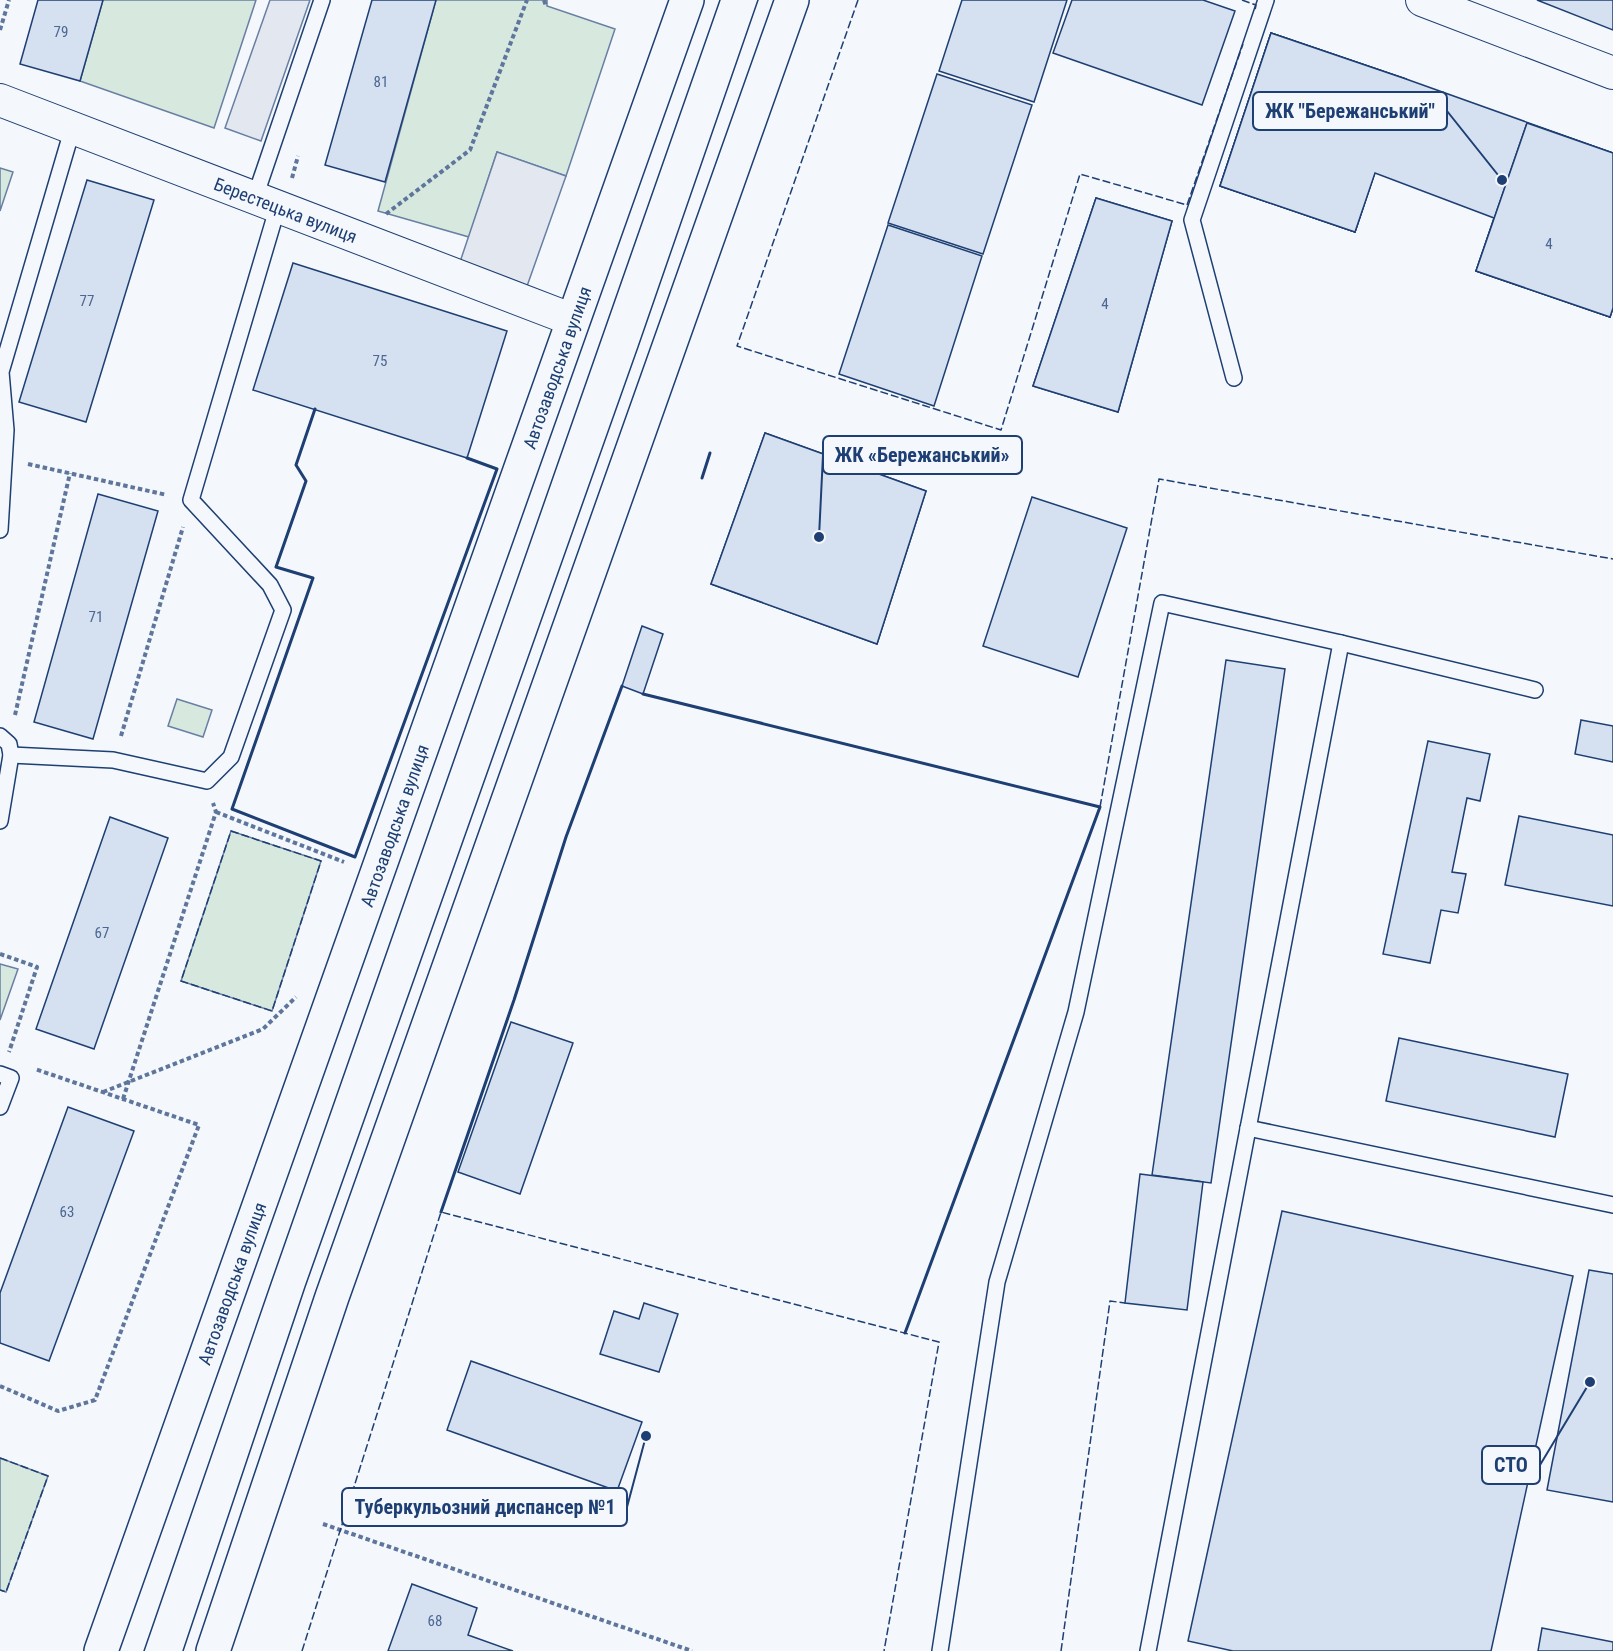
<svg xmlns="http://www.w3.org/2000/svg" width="1613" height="1651" font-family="'Roboto Condensed',sans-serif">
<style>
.green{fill:#d7e8df;stroke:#687fa3;stroke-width:1.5}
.parking{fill:#e3e8f0;stroke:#687fa3;stroke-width:1.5}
.building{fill:#d5e0f0;stroke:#1d3f73;stroke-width:1.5}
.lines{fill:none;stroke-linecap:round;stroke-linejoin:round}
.lane-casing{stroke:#1d3f73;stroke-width:18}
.street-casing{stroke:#1d3f73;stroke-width:34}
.primary-casing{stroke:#1d3f73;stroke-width:36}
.path{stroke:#5e769c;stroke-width:4;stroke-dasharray:4.5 3;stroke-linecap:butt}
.lane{stroke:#f4f7fb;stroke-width:15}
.street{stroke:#f4f7fb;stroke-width:32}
.primary{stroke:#f4f7fb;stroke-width:33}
.tram{stroke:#1d3f73;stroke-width:1.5}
.fence{stroke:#1d3f73;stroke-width:1.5;stroke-dasharray:8 3;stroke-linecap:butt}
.wall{stroke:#1d3f73;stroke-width:3}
.labels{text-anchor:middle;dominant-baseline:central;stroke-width:4.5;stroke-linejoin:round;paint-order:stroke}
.number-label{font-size:15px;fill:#4b6792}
.street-label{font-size:18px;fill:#1d3f73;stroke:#f4f7fb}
.leader{fill:none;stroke:#1d3f73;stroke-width:2}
.callout-dot{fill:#1d3f73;stroke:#f4f7fb;stroke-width:2}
.callout{fill:#f4f7fb;stroke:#1d3f73;stroke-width:2}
.callout-label{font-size:20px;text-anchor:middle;font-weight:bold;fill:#1d3f73}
</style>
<rect width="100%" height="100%" fill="#f4f7fb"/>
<g class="green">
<polygon points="103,0 256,0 214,128 80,81"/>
<polygon points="436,0 547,0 547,6 615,29 566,176 497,152 469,237 378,211"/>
<polygon points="0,168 13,172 0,211"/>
<polygon points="177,699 212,710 203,737 168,726"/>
<polygon points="231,831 321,861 272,1011 181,981"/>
<polygon points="0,964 18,969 0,1020"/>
<polygon points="0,1458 48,1476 6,1592 0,1590"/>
</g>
<g class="parking">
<polygon points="270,0 310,0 261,141 225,128"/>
<polygon points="497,152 566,176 526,289 460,262"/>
</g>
<g class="building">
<polygon points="38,0 103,0 80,81 20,64"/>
<polygon points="372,0 436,0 385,182 325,165"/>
<polygon points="962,0 1067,0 1034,102 939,71"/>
<polygon points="1072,0 1203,0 1235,11 1202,105 1053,53"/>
<polygon points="1537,0 1613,0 1613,30"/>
<polygon points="1271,33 1406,79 1355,232 1220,186"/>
<polygon points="1271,33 1406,79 1355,232 1220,186"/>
<polygon points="1271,33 1406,79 1613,153 1613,308 1610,317 1476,271 1494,218 1375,173 1355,232 1220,186"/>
<polygon points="937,74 1032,105 983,254 888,223"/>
<polygon points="1527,123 1613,153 1613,308 1610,317 1476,271"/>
<polygon points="1527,123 1613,153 1613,308 1610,317 1476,271"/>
<polygon points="87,180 154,200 86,422 19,402"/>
<polygon points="1096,198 1172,221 1118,412 1033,386"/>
<polygon points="1096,198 1172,221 1118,412 1033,386"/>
<polygon points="888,225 982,256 934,406 839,374"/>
<polygon points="293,263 507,331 467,458 253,390"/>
<polygon points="765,433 926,491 877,644 711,584"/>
<polygon points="765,433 926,491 877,644 711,584"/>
<polygon points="98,494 158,511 93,739 34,722"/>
<polygon points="1032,497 1127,528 1078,677 983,646"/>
<polygon points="642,626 663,634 643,694 622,686"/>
<polygon points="1226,660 1285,669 1211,1183 1152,1175"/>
<polygon points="1581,720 1613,726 1613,762 1575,754"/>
<polygon points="1428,741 1490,754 1480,801 1467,798 1452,872 1466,874 1458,913 1441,910 1430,963 1383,954"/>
<polygon points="1519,816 1613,835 1613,906 1505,885"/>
<polygon points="110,817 168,838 94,1049 36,1029"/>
<polygon points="511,1022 573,1043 520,1194 458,1172"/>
<polygon points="1399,1038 1568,1074 1555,1137 1386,1101"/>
<polygon points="68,1107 134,1131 49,1361 0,1343 0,1293"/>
<polygon points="1140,1174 1203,1182 1187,1310 1125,1303"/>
<polygon points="1282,1211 1573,1276 1491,1651 1233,1651 1188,1641"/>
<polygon points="1589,1270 1613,1274 1613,1502 1547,1490"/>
<polygon points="644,1303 678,1314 659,1372 600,1354 614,1311 639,1319"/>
<polygon points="471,1361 642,1422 617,1491 447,1430"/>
<polygon points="412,1584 477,1608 468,1635 513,1651 388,1651"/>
<polygon points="1542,1628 1613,1642 1613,1651 1538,1651"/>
</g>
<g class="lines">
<defs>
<g id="lane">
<polyline points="255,197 322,0"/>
<polyline points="1234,378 1192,220 1266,0"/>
<polyline points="0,530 6,430 1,372 73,127"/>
<polyline points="0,736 9,744 11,755 0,821"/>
<polyline points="11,755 113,760 207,781 231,757 283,610 270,585 191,500 278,206"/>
<polyline points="0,1074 11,1078 0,1107"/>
<polyline points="1248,1128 1613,1205"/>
<polyline points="940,1651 997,1282 1076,1012 1162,603 1341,643 1535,690"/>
<polyline points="1148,1651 1341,643"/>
</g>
<g id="street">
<polyline points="1422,0 1613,73"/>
<path id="s1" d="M0,100L573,320"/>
</g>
<g id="primary">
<path id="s2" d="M101,1651L687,0"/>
<polyline points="213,1651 332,1297 792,0"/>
</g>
</defs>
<use href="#lane" class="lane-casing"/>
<use href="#street" class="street-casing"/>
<use href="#primary" class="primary-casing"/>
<g class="path">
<polyline points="544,0 546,6"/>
<polyline points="0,30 9,0"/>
<polyline points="292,178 298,156"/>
<polyline points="386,214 470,150 527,0"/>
<polyline points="28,464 167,495"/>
<polyline points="15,715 70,473"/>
<polyline points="121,736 183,527"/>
<polyline points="216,812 344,862"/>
<polyline points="0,954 37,967 9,1052"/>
<polyline points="103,1092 263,1029 296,997"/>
<polyline points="123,1099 216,812 213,803"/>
<polyline points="0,1386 58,1411 95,1400 199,1125 35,1069"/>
<polyline points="323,1524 692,1651"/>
</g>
<use href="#lane" class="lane"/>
<use href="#street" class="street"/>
<use href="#primary" class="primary"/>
<g class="tram">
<polyline points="144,1651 271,1283 720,0"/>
<polyline points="183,1651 305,1287 638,347 758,0"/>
</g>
<g class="fence">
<polyline points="858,0 737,346 1001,430 1080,174 1187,205 1243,44"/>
<polyline points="1242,0 1256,5 1255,10"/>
<polyline points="1100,807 1159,479 1613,559"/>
<polygon points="231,831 321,861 272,1011 181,981"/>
<polyline points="0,1458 48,1476 6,1592 0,1590"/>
<polyline points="302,1651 441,1212 939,1342 884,1651"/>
<polyline points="1061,1651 1110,1301 1125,1303"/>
</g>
<g class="wall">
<polyline points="315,409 296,465 306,481 276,567 313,578 232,809 355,857 497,469 467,458"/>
<polyline points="702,478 710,453"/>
<polyline points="643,694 1100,807 905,1333"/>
<polyline points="441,1212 514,1000 566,837 622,686"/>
</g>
</g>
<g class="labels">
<g class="number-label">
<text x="61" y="32">79</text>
<text x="381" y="82">81</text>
<text x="1549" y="244">4</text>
<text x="87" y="301">77</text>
<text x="1105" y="304">4</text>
<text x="380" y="361">75</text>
<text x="96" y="617">71</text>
<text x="102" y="933">67</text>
<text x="67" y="1212">63</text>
<text x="435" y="1621">68</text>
</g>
<g class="street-label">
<text stroke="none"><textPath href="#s1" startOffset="306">Берестецька вулиця</textPath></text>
<text stroke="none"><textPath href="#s2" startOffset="1362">Автозаводська вулиця</textPath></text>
<text stroke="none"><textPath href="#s2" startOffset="876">Автозаводська вулиця</textPath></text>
<text stroke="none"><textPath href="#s2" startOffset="390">Автозаводська вулиця</textPath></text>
</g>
</g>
<path class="leader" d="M1502 180L1447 111M819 537L823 455M1590 1382L1540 1465M646 1436L627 1507"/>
<g class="callout-dot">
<circle cx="1502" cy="180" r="6"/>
<circle cx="819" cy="537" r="6"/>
<circle cx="1590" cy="1382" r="6"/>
<circle cx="646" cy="1436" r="6"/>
</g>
<g class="callout">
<rect x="1253" y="92" width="194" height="38" rx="6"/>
<rect x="823" y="436" width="199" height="38" rx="6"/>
<rect x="1482" y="1446" width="58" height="38" rx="6"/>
<rect x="342" y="1488" width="285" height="38" rx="6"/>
</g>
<g class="callout-label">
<text x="1350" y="118">ЖК "Бережанський"</text>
<text x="922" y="462">ЖК «Бережанський»</text>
<text x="1511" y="1472">СТО</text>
<text x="485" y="1514">Туберкульозний диспансер №1</text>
</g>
</svg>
